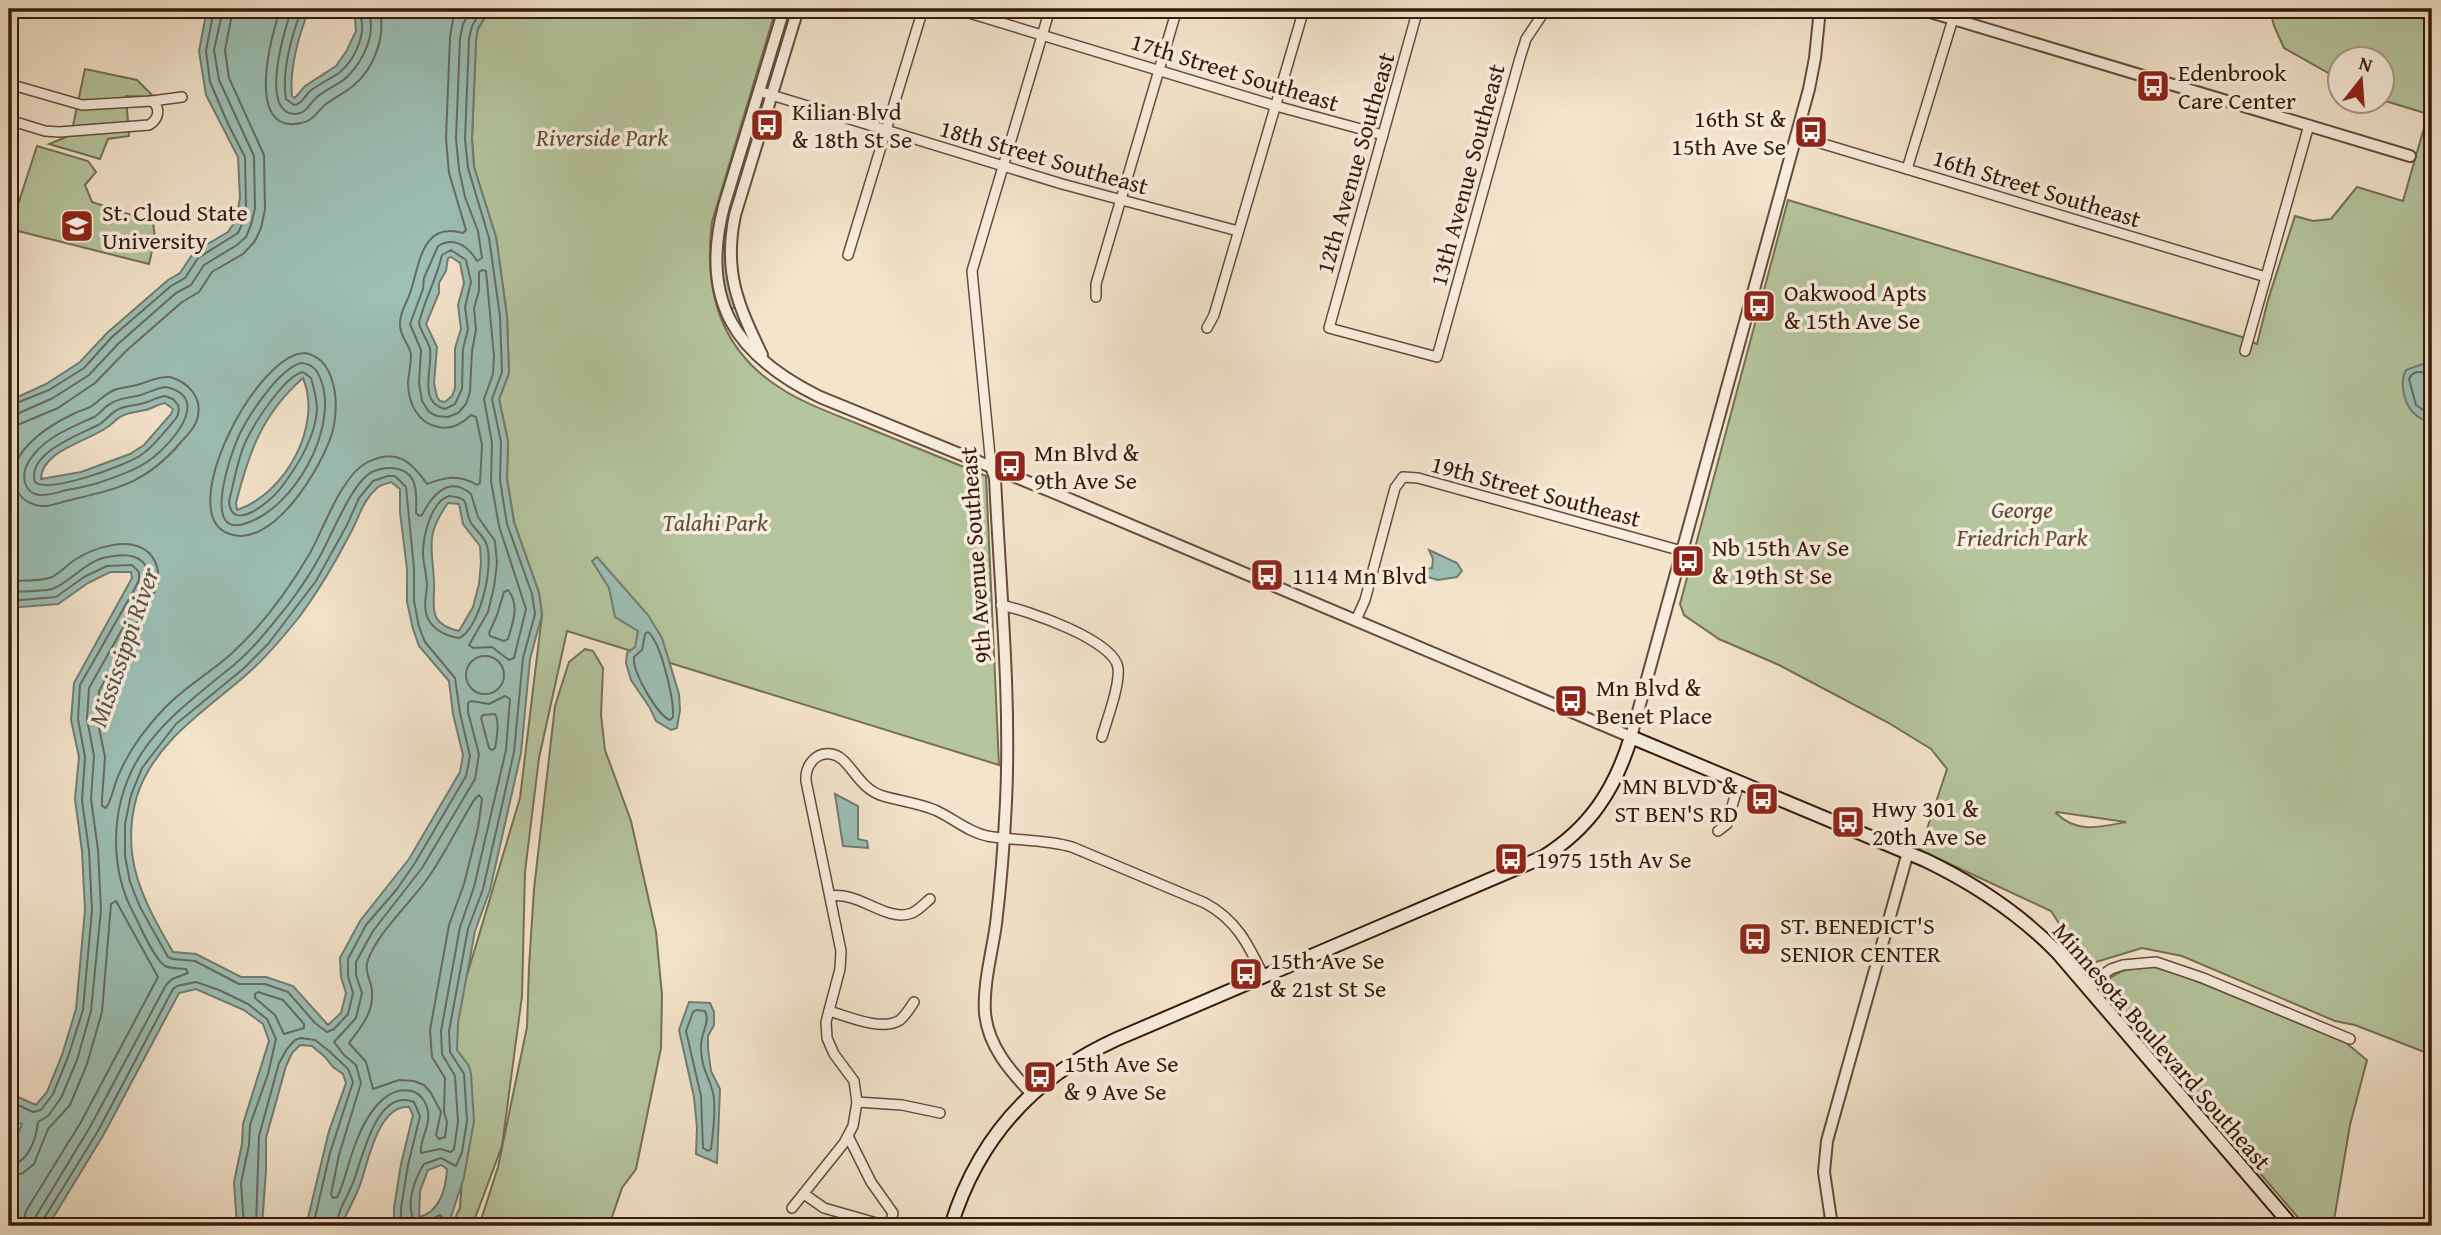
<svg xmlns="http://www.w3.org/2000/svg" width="2441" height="1235" font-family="'Gentium Book Plus',serif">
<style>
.green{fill:#b5c59d;stroke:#757054;stroke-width:2;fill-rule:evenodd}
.water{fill:#9cbfb6;stroke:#737d71;stroke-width:2;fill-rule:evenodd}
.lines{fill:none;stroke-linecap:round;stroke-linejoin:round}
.shore{stroke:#686c60;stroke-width:2}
.minor-casing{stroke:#654c3a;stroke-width:12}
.tertiary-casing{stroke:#654c3a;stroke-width:14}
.secondary-casing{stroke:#351a0a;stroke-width:16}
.minor{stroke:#f8edde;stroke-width:9}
.tertiary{stroke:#f8edde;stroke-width:10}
.secondary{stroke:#f8edde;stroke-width:12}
.labels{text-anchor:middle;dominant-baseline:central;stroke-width:7;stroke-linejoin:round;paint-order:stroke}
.street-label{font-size:24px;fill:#351a0a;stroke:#f8edde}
.poi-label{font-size:24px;fill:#351a0a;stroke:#f8edde;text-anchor:start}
.park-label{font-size:24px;font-style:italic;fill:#5b4d36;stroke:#f8edde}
.water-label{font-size:26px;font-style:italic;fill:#595446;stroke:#f8edde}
</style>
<rect width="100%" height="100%" fill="#f4e4cc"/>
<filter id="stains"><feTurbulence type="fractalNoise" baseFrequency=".00286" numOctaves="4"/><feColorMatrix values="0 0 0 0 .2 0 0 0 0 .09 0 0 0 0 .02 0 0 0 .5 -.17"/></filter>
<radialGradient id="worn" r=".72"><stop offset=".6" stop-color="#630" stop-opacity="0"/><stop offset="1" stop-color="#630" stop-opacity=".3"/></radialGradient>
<g class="green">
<path d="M490,9H776L712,222C703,293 721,353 785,391C809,406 837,415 863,426C904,443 945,459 986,476L999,765L567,631L539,758L525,872L522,996L502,1146L472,1226H451L460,1208L469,1083L450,1032L520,798L542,615L539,593L514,522L507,479L508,441L499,399L509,373L507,316L496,237L474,167L472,139L476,40L478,29Z"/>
<path d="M2270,9H2432V1055L2355,1025L2335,1021L2182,956L2142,948L2086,965L2051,911L1920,850L1947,769L1931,749L1887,722L1779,665L1719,639L1684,615L1680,604L1788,200L2242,337L2257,344L2268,300L2295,216L2313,221L2331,219L2357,187L2403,201L2428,114L2382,100V60H2340L2339,79L2284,48L2274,26ZM2056,813L2057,812L2126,822C2101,827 2077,834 2056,813Z"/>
<polygon points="85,69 137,80 154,97 126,96 129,136 108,139 100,159 49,144 71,135"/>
<polygon points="759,108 764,110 727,262 735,307 731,310 727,303 720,257 726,216"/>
<polygon points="37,146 88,161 96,172 85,185 92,202 153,222 155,238 149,264 10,229"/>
<polygon points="585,649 593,651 603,668 601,715 605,750 631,821 656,932 662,995 661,1048 636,1169 622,1188 609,1226 479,1226 498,1167 527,1027 529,967 534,889 555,706 569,662"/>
<polygon points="2147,965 2184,976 2345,1042 2367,1060 2350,1125 2333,1226 2311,1226 2302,1222 2103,992 2105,981 2122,971"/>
</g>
<g class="water">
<path d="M207,9H309C299,35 289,67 292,96L295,98L305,86L336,66L347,50L356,31L355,19L347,9H490L478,28L476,40L472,139L474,167L496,237L507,316L509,373L499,399L508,441L507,479L514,522L539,593L542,615L530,659L521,753L490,890L475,931L458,1023L457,1050L469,1066L471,1074L474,1121L464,1177L448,1226H394V1208L401,1164L413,1115L409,1107C380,1104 369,1157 362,1179C358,1193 350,1206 344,1220V1226H306L329,1131L346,1083L343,1074L333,1067L325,1057L312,1046L300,1045L292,1053L286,1066L266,1138V1170L262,1226H237L234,1182L242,1144L243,1124L269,1041L263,1024L244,1010L196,989L179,993L104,1134L48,1226H9V1156L22,1124L9,1121V1093L36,1105L47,1092L62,1055L76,1009L85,910L82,851L75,799L79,757L71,720L74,683L132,578L131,572H110L88,583L58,604L9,608V401L46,384L80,362L107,333L168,280L180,273L194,252L228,232L236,220L240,198L238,157L206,95L199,51ZM451,257L460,263L464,283L458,305L461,329L455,348V388L452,396L445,402L440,401L437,397L434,383L437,347L426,324L439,293V283L446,271L448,258ZM303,378C323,426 285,494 237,510L236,503C249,452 262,414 303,378ZM165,403L173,409L171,414L144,445L130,454L81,472L41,479C41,451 88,441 106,428C113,424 116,418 124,415C131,412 138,412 145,410C152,409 158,404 165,403ZM391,482L400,489V512L407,569V602L413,629L419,646L449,681L453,714L463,755L460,772L409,859L360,921L340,958L341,977L346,993L341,1013L328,1025L293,986L266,977H241L196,954L173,952C144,902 119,857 137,796C154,742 206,710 246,675C266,658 284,636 300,616C319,590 335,563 350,534C359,518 362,501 377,488C380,485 386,484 391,482ZM448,503L459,504L463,524L480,546L481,562L479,584L473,607L459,631C426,623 435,607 434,581C432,546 425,535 448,503ZM441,1165L447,1169C446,1188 440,1212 419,1217L420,1191L428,1170Z"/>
<path d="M2425,363L2432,367V424C2427,421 2420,419 2416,415C2404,406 2399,383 2406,370Z"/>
<polygon points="1429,550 1457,563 1462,571 1457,577 1438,580 1421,575 1422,569 1432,568 1433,559"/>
<polygon points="597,557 648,615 662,638 679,694 680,710 677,728 671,730 656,721 650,708 631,680 626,663 627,653 635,647 638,631 615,617 609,588 592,561"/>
<polygon points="835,794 858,806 858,839 867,841 868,848 843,846"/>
<polygon points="689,1002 710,1003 714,1012 714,1025 708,1036 708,1049 711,1071 720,1089 717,1163 696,1154 697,1128 694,1097 679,1030"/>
</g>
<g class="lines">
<g class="shore">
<path d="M281,9C271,33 244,136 301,123C314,121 317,111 326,104C334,98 344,93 353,86C374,69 387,35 379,9"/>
<path d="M292,9C285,27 258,115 296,114C307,113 309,104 316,98C325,89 339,85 347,77C364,60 378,31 367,9"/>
<path d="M302,9C292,34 281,72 286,99L294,105C303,103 304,97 310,91C319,84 330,79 339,73C355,60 372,26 355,9"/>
<path d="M451,250L466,260L471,282L465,307L468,329L463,349L462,389L455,404L445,409C417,402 433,369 430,349C428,340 421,333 419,323C424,301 437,278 442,255Z"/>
<path d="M305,353C319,356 326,364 331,377C337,394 337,412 333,430C324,464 272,553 227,533C175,511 257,353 305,353Z"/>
<path d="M301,363C314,364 318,371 322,383C337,431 294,507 247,523C201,540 230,457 237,440C246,419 278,369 301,363Z"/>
<path d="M303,372L311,378C314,388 317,399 317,410C315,438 297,467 280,489C270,502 231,534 229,501C234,482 237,461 245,443C253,425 284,376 303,372Z"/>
<path d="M2432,373C2424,373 2414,368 2409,379L2416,405L2432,416"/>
<path d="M170,377C188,382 202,397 198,416C196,427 188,434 181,442C146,484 116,489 66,501C55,504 46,508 35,505C26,502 19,496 16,488C3,454 48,426 73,414C79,411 87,409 92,406C100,400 105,394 114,390C122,387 131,387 140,384C151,381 158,376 170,377Z"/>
<path d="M166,387C215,398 168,448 147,462C132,472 115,477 98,483C88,486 78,488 67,490C53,493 32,503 25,483C22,472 28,461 35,453C50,435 73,427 94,417C100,414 104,407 110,404C120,397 131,398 141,395C150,392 157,388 166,387Z"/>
<path d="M165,396L173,399L178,405C181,416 174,420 168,428C159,438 152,448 141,455C125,466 48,494 35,482C26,453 81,434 100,424C106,420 111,413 117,410C126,405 135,406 144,403C152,401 157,397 165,396Z"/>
<polyline points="9,406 49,390 84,368 112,337 171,286 185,278 198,258 238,233 243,222 246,206 245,157 229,126 210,82 206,51 214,9"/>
<polyline points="9,415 17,414 53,398 89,375 118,344 176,293 191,285 204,265 237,245 246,237 251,225 255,208 254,156 219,80 214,50 223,9"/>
<polyline points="9,426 20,424 58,408 95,383 126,351 182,302 199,292 212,272 243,254 255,241 261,228 265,209 264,155 229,78 225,50 233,9"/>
<polygon points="388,476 395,476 406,487 414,569 414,601 419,627 425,642 455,678 460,713 470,756 466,776 415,863 397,889 366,925 348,959 348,976 353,993 348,1014 334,1029 327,1032 315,1023 288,992 265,984 239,984 195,961 173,959 168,957 140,907 130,882 125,856 125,824 131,795 142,768 176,724 243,669 268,644 316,581 347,525 359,498 373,481"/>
<path d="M449,496C472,498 463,505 470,521C474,529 483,535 486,543C495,563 480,629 459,638C446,636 435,631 428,619C423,608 426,597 427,586C427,575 423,564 423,553C423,537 431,501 449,496Z"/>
<path d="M9,581C21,580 40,582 52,577C60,573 66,566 73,561C92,548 130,535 149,553C159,563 160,577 156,589L99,691L97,718L105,757L102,799V806L106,808C112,800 114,784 119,774C129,751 144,730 161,712C181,689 209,674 231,654C262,626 289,589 310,553C324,528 341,477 366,463C396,447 411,461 427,484C445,477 459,474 477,485L480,483L482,445L476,417L471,415C462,424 451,430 438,427C417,423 408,402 408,382C409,373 411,364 411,355C410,345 400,337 400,325C399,312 408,302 411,290C420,263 422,221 463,233L466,230L449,173L446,139L450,37L453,20L459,9"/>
<path d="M508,590C520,605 513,622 508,639L504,641L490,636L489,633L497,615L504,592Z"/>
<path d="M9,592C22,591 39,592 52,589C69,584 86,560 108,557C138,551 157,562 142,594L89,688L87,719L94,756L91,799L98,850L101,910L91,1011L77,1060L61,1098L48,1116L38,1122C36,1139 28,1164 9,1165"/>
<polyline points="9,601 56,597 84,577 107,566 132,565 139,572 139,580 134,590 80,685 78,719 85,757 82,800 89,851 92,910 83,1010 68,1057 53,1094 41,1110 33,1112 9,1101"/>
<path d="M648,632C661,642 674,699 673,717L670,720C658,716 632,672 634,657L642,650L645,634Z"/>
<circle cx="485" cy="675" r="19"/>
<path d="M505,696L510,699L506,750L474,887L460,927L441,1031L442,1054L455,1076L458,1122L454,1149L451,1152L440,1149L421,1153C419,1140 431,1126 428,1112C427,1103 421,1094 412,1091C383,1084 363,1122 355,1145C349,1160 346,1176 340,1191L337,1197L333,1198L331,1194L339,1155L361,1083L356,1065L344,1055L334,1042L356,1018L362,993L356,975V962L373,931L422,868L475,779L479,754L468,712V703L471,701L489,704Z"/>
<path d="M495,714C500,722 497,738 495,748L492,750L489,748L481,718L483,715Z"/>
<path d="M479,795L482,799L478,828L464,884L449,925L430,1030L432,1057L445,1078L444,1112L447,1122L445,1137L439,1139L436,1135L441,1112L431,1093L424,1085L414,1081L399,1080L373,1089L366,1062L349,1043C361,1027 374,1013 372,990C371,981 365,973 367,963C376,933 412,902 430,875C446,851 459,825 474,800Z"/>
<polygon points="258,992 283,1000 304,1024 304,1028 284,1034 275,1015 255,998 255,994"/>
<path d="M696,1010L705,1011C711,1022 700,1034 701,1047C701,1066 707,1073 712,1089C717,1103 713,1134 711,1149L708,1151L703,1148L701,1096L686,1031L693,1012Z"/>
<polyline points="9,1176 23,1173 34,1164 48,1129 70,1105 87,1064 102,1012 111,904 116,901 158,977 81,1122 26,1211 23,1226"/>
<path d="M34,1226L36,1216L90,1127L166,985L172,979L188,973L186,969C179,968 171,969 165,966C154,959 141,928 135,916C122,893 116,867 116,840C117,752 174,714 235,664C255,647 272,625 288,605C300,589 311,573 320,556C332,535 352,482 372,472C388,465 411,466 415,487C417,495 416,504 416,513L419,516L422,515C432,495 449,475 471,494L478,517L495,541L497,563L494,587L488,612L469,645L473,648L492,647L509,660L514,658L526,609L499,526L491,481L492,443L484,399L493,374L494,356L486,271L482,270L479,272V291L474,308L476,330L472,351L470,392L466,404L458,413L448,417L437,416L429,412L422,401L419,383L421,350L410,324L423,289L424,278L438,246C454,236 468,246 477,261L482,258L478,231L465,197L459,169L456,139L460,38L463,24L472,9"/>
<polyline points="42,1226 43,1220 98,1131 173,989 177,986 196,982 219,990 248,1004 267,1019 276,1039 268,1074 250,1125 249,1145 241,1183 244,1226"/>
<polyline points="256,1226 259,1136 279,1063 287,1049 295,1040 301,1038 315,1040 329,1051 348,1069 353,1082 330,1153 313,1226"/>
<path d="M337,1226C337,1210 349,1195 354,1180C363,1156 377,1087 414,1102L420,1116L408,1165L401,1208V1226"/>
<path d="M442,1226L443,1218L440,1215C431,1219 425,1227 415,1222C405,1205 414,1180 424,1164L441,1158L456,1166L462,1152L467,1121L464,1074L450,1052L449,1031L468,929L483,889L514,752L523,658L535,614L532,594L507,524L500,480L501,442L492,399L502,372L500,316L489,238L468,168L465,139L469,39L472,26L482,9"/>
</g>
<defs>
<g id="minor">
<polyline points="956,9 1276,106 1383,135"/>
<polyline points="1418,9 1329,328 1437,357 1520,58 1526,39 1546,9"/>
<path d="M9,84L82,105L152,101C161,108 159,119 149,125L59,132L45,131L9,120"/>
<polyline points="765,93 1062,184 1238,231"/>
<polyline points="152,101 182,97"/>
<polyline points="1797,136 2266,277"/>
<polyline points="1907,169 1953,19"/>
<polyline points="848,255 923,9"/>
<polyline points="1096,297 1096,284 1177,9"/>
<polyline points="1207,328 1214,315 1304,9"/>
<polyline points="2245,351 2309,125"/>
<polyline points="991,466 972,271 1050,9"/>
<path d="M1001,605C1026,610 1115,640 1118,668C1120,686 1107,719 1102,737"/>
<polyline points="1356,620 1365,600 1395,488 1403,477 1418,478 1682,551"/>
<polyline points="1718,831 1727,824 1739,782"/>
<path d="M830,896C860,891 886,923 912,913C919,910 925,903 930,899"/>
<polyline points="2087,986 2111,969 2123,965 2156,962 2203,978 2350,1039"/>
<path d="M829,1011C847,1016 882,1032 900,1020C906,1015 910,1008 914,1002"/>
<polyline points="857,1102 902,1105 940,1113"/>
<polyline points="804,1194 824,1208 880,1224 888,1224 891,1221 893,1213 871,1182 848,1136"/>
<path d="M792,1208L844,1143L853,1126L857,1102L854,1081L834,1054L827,1038L826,1022L840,969L841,951L806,781C805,766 815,752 831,754C850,756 856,788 883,796C900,801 918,803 935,810C953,818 968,832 987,836C1016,841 1044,839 1072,847L1205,903C1237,920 1249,946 1264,977"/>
</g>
<g id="tertiary">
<path d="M784,9L724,206C699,301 736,356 820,397L1055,493L1631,737L1809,89L1815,58L1820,9"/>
<polyline points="1920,9 2410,156"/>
<path d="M762,355C738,305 723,272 735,215L798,9"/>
<path d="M991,466L995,478C1000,586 1011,695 1006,802C1004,843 1001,883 996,924C992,953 983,984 985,1013C988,1046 1010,1071 1032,1094"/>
<polyline points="1832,1226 1824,1172 1827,1141 1908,852"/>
</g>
<path id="secondary" d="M951,1226C978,1138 1033,1077 1117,1039L1543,857C1590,828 1615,789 1631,737L1925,860C1975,884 2019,913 2058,953L2292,1226"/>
</defs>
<use href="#minor" class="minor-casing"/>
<use href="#tertiary" class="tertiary-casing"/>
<use href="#secondary" class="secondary-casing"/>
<use href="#minor" class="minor"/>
<use href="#tertiary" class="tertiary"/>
<use href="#secondary" class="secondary"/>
</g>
<defs>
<symbol id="bus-square" viewBox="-11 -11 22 22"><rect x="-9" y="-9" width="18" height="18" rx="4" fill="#8f2418" stroke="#f8edde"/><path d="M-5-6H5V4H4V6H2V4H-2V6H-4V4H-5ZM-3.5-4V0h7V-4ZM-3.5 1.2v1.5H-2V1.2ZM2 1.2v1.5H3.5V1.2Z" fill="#fff"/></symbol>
<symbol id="university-square" viewBox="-11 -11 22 22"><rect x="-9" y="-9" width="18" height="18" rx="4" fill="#8f2418" stroke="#f8edde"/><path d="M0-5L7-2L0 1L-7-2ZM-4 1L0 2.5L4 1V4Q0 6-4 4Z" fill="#fff"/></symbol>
</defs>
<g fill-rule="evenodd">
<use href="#bus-square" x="2134" y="67" width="38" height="38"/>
<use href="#bus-square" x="748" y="106" width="38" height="38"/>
<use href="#bus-square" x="1792" y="113" width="38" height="38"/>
<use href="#university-square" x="58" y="207" width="38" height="38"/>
<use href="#bus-square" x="1740" y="287" width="38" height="38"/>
<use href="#bus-square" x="991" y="447" width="38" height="38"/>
<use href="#bus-square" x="1669" y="542" width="38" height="38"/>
<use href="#bus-square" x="1248" y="556" width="38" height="38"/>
<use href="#bus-square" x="1552" y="682" width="38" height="38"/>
<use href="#bus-square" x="1743" y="780" width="38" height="38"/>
<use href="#bus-square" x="1829" y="803" width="38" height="38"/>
<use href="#bus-square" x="1492" y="840" width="38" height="38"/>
<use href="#bus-square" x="1736" y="920" width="38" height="38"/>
<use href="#bus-square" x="1227" y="955" width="38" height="38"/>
<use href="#bus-square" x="1021" y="1058" width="38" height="38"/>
</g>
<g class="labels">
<g class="street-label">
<text transform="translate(1235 72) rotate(17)">17th Street Southeast</text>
<text transform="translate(1044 157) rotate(16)">18th Street Southeast</text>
<text transform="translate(1355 163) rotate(-74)">12th Avenue Southeast</text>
<text transform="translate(1467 175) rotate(-75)">13th Avenue Southeast</text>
<text transform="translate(2037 188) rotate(17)">16th Street Southeast</text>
<text transform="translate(1536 491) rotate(15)">19th Street Southeast</text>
<text transform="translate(975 555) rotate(-94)">9th Avenue Southeast</text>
<text transform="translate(2162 1046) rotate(49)">Minnesota Boulevard Southeast</text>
</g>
<g class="poi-label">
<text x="2178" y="72">Edenbrook<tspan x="2178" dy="28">Care Center</tspan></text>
<text x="792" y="111">Kilian Blvd<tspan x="792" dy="28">&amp; 18th St Se</tspan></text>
<text x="1786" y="118" text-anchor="end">16th St &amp;<tspan x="1786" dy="28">15th Ave Se</tspan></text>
<text x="102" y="212">St. Cloud State<tspan x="102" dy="28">University</tspan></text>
<text x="1784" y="292">Oakwood Apts<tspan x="1784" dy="28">&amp; 15th Ave Se</tspan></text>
<text x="1034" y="452">Mn Blvd &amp;<tspan x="1034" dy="28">9th Ave Se</tspan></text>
<text x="1712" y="547">Nb 15th Av Se<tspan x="1712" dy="28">&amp; 19th St Se</tspan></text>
<text x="1292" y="575">1114 Mn Blvd</text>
<text x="1596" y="687">Mn Blvd &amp;<tspan x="1596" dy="28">Benet Place</tspan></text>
<text x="1738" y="785" text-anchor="end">MN BLVD &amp;<tspan x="1738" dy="28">ST BEN'S RD</tspan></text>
<text x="1872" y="808">Hwy 301 &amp;<tspan x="1872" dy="28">20th Ave Se</tspan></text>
<text x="1536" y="859">1975 15th Av Se</text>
<text x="1780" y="925">ST. BENEDICT'S<tspan x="1780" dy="28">SENIOR CENTER</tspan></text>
<text x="1270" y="960">15th Ave Se<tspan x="1270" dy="28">&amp; 21st St Se</tspan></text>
<text x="1064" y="1063">15th Ave Se<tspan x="1064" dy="28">&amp; 9 Ave Se</tspan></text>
</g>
<g class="park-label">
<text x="602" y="137">Riverside Park</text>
<text x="2022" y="509">George<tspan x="2022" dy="28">Friedrich Park</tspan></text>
<text x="715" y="522">Talahi Park</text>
</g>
<g class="water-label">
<text transform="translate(123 647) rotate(-71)">Mississippi River</text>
</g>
</g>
<rect width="2441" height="1235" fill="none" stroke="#f4e4cc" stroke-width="35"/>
<rect x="10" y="10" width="2420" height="1214" fill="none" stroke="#351a0a" stroke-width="3.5"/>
<rect x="18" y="18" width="2406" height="1200" fill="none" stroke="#351a0a" stroke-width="2"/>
<g transform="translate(2361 80) rotate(17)"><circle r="33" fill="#f8edde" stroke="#aa9989" stroke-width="2"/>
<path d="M0-5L12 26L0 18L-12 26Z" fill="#8f2418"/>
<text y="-10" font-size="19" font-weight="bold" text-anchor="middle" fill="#351a0a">N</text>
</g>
<rect width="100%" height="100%" filter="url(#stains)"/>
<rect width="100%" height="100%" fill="url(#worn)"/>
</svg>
